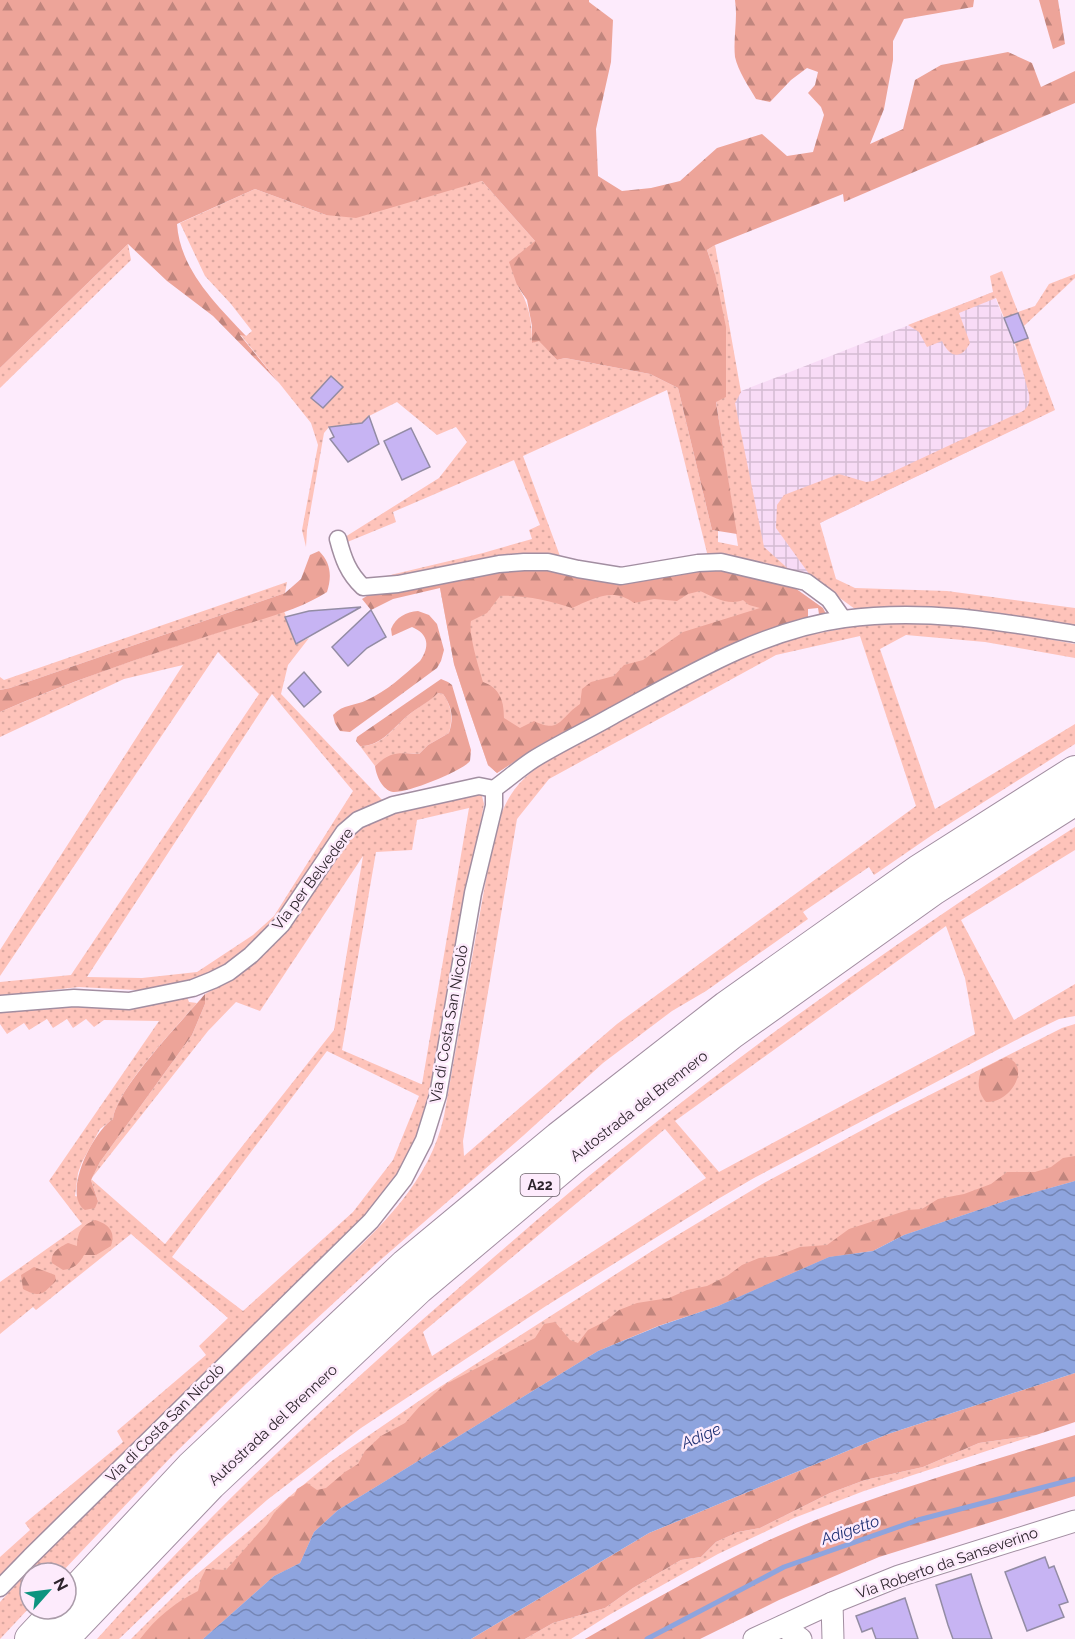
<svg xmlns="http://www.w3.org/2000/svg" width="1075" height="1639" font-family="Raleway,sans-serif">
<style>
.industrial{fill:url(#industrial-grid)}
.grass{fill:url(#grass-dots);fill-rule:evenodd}
.forest{fill:url(#forest-firs);fill-rule:evenodd}
.water{fill:url(#water-waves)}
.lines{fill:none;stroke-linecap:round;stroke-linejoin:round}
.stream{stroke:#8ea4de;stroke-width:5}
.building{fill:#c7b4f3;stroke:#938ca4;stroke-width:1.5}
.minor-casing{stroke:#a28ea1;stroke-width:19}
.tertiary-casing{stroke:#a28ea1;stroke-width:23}
.motorway-casing{stroke:#a28ea1;stroke-width:34}
.minor{stroke:#fff;stroke-width:16}
.tertiary{stroke:#fff;stroke-width:21}
.motorway{stroke:#fff;stroke-width:32}
.labels{text-anchor:middle;dominant-baseline:central;stroke-width:5;stroke-linejoin:round;paint-order:stroke}
.shield{fill:#fdebfc;stroke:#6b606a;stroke-width:1.5}
.shield-label{font-size:14px;font-weight:bold;fill:#2d242c}
.street-label{font-size:15px;fill:#2d242c;stroke:#fdebfc}
.water-label{font-size:16px;font-style:italic;fill:#1d2f73;stroke:#fdebfc}
</style>
<defs>
<pattern id="industrial-grid" width="8" height="8" patternUnits="userSpaceOnUse" patternTransform="scale(1.5)"><rect width="8" height="8" fill="#f8dbf6"/><path d="M0 4h8M4 0v8" fill="none" stroke="#d5bcd3"/></pattern>
<pattern id="grass-dots" width="8" height="8" patternUnits="userSpaceOnUse" patternTransform="scale(1.5)"><rect width="8" height="8" fill="#fec3ba"/><path d="M2 2h.1M6 6h.1" fill="none" stroke="#daa7a0" stroke-width="1.8" stroke-linecap="round"/></pattern>
<pattern id="forest-firs" width="22" height="20" patternUnits="userSpaceOnUse" patternTransform="scale(1.5)"><rect width="22" height="20" fill="#eda499"/><path d="M5 1l3.5 6h-7zM16 11l3.5 6h-7z" fill="#c0857d"/></pattern>
<pattern id="water-waves" width="16" height="10" patternUnits="userSpaceOnUse" patternTransform="scale(1.5)"><rect width="16" height="10" fill="#8ea4de"/><path d="M0 5q4-4 8 0t8 0" fill="none" stroke="#7485b4"/></pattern>
</defs>
<rect width="100%" height="100%" fill="#fdebfc"/>
<polygon class="industrial" points="993,292 1042,416 820,523 812,578 741,561 716,401"/>
<g class="grass">
<path d="M482,181L535,241L517,285C529,303 532,321 532,343L539,340L557,360L565,358L650,374L678,388L712,530L718,531V542L738,546L716,401L715,274L707,250L715,245L741,392L735,403L764,547L794,574L708,557L667,390L523,456L560,556L527,553L398,580L365,581L483,553L532,539L529,530L540,525L514,460L393,512L396,522L345,543V537L439,478L467,442L456,427L437,435L397,402L369,416L362,423L329,427L324,433L307,530L306,547L302,530L318,445L311,423L240,334L246,336L252,331L231,304L205,276L180,223L255,189L326,215Z"/>
<polygon points="128,244 131,260 0,388 0,368"/>
<path d="M1002,271L1018,312L1035,306L1049,284L1075,274V278L1024,326L1055,410L820,523L836,579L855,588L947,591L1075,608V628L965,609L933,607L855,609L812,578L776,528L777,505L784,495L839,474L866,482L873,481L1023,411C1029,406 1030,402 1029,394L1016,347L996,298L959,313L970,343C961,360 950,358 942,341L927,347L919,332L908,325L993,292L990,276Z"/>
<polygon points="287,582 285,593 10,688 0,690 0,677 4,680"/>
<polygon points="440,588 795,588 660,682 541,744 497,773 488,765 466,701 454,664"/>
<path d="M284,611L296,644L309,638L288,665L281,694L385,803L368,809L275,923L241,957L206,979L154,991L79,987L0,996V982L71,975L259,694L218,652L0,976V950L183,665L124,679L0,737V712C92,672 189,642 284,611ZM272,694L353,791L274,916L253,935L197,972L142,978L87,977Z"/>
<path d="M904,622H939L1001,630L1075,644V658L985,642L906,635L880,649L935,809L1075,724V744L935,833L874,875L869,867L803,912L808,919L706,991L672,1011L603,1063L524,1135L377,1263L247,1383L173,1455L61,1573H30V1607L0,1639V1602C79,1516 163,1436 247,1354C268,1332 290,1311 312,1290C365,1242 428,1190 444,1116L494,834C507,793 518,780 553,756L744,656L799,637L850,627ZM860,636L916,806L617,1024L464,1156L463,1141L517,819L549,779L776,655Z"/>
<path d="M438,693L443,694C452,707 453,717 449,733L428,745L419,754C400,753 390,753 375,766L360,746C383,747 395,725 411,713C420,706 428,702 438,693Z"/>
<path d="M481,792L484,804L429,1111L409,1159L377,1206L0,1583V1557L30,1530L25,1523L123,1442L117,1431L206,1355L199,1346L228,1318L131,1234L36,1310L33,1307L0,1334V1282L82,1224L49,1181L159,1021L104,1020L94,1027L86,1019L73,1028L67,1019L53,1028L47,1019L29,1030L24,1023L7,1034L0,1024V1010L187,997L189,1002L197,1003C176,1027 116,1090 113,1119L100,1129L82,1162L78,1173L75,1196L98,1201L91,1180L100,1162L192,1035L205,1004V994L230,980L345,840L372,819ZM469,808L422,1084H421L342,1050L376,852L412,850L417,820ZM363,856L334,1030L165,1244L91,1179L208,1031L236,1002L260,1011ZM327,1051L419,1096L393,1160L353,1212L243,1311L172,1257Z"/>
<path d="M1075,827V850L961,920L1014,1020L1075,984V1016L1059,1019L1022,1037L754,1178L718,1199L546,1306L361,1428L267,1500L225,1537L119,1639H97C205,1518 323,1406 445,1300C502,1250 558,1201 616,1154C762,1036 916,928 1075,827ZM946,926L965,978L975,1034L719,1172L675,1121ZM665,1129L706,1178L432,1356L423,1332Z"/>
<polygon points="1075,1024 1075,1181 1014,1198 904,1235 718,1306 658,1326 598,1351 338,1510 314,1532 300,1563 274,1576 203,1639 131,1639 189,1581 333,1460 432,1392 666,1242 764,1183 892,1114 1062,1028"/>
<polygon points="1036,1435 864,1491 794,1518 718,1554 609,1615 571,1639 525,1639 553,1623 605,1608 633,1588 681,1560 701,1557 716,1542 738,1532 760,1528 830,1493 865,1480 923,1467 979,1443"/>
</g>
<g class="forest">
<path d="M0,0H589V2L613,20L611,62L596,129L598,176L622,191L651,188L680,181L717,148L762,134L787,156L813,152L824,115L821,107L808,93L815,85L818,72L807,68L791,80L770,102L756,99C749,87 738,71 735,57C733,38 738,19 735,0H974L973,7L904,19L893,41V60L884,109L870,144L903,129L915,80L941,65L1008,52L1032,63L1041,87L1075,71V103L844,202L843,194L715,245L707,250L715,274L726,327V397L716,402L737,534L712,530L678,388L650,374L565,358L557,360L539,341L532,343V326L527,300L517,285L509,262L535,241L482,181L356,218L326,215L255,189L177,224C180,270 217,305 246,336L240,335L279,383L213,316L167,281L128,244L0,368Z"/>
<polygon points="1039,0 1058,0 1065,44 1053,49"/>
<path d="M319,551C331,563 332,576 327,592C297,612 246,623 211,635C140,658 68,682 0,712V690L10,688L285,593L301,579L310,555Z"/>
<path d="M528,566L690,572L719,569L767,577L795,588L823,608L827,616L824,617L819,614L818,608L808,609V619L660,682L541,744L497,773L488,765L466,701L454,664L440,588L393,599L371,610L362,599L370,594ZM700,591C714,597 728,606 743,600L749,605L760,608L683,632L643,660L624,665L614,676L591,682L582,689L580,704C559,718 561,734 534,721L520,728L504,718C504,701 500,688 483,682C479,668 468,633 471,621L487,613L500,596C526,595 548,600 572,608C594,598 613,587 634,603L654,599L677,601L688,594Z"/>
<path d="M418,611L429,615L437,624L444,650L441,661L437,668L350,732L340,731L335,723L333,715C343,704 355,706 367,700C387,691 404,675 420,661C430,647 429,634 412,627L392,636L391,629C396,617 406,612 418,611Z"/>
<path d="M441,679L448,682L452,685L471,750L470,761C461,772 407,793 393,792C382,790 376,775 375,766C391,751 398,753 419,754L428,745L449,733C454,717 452,707 443,694L438,693C429,702 420,706 411,713C395,725 382,747 360,746L356,741L357,737Z"/>
<path d="M205,994V1004L192,1035L100,1162L91,1180L98,1201L95,1208L85,1210C61,1194 94,1130 113,1119C116,1089 183,1020 205,994Z"/>
<path d="M1006,1057C1033,1066 1010,1104 986,1102C977,1091 977,1081 982,1069Z"/>
<path d="M1075,1156V1181L1014,1198L904,1235L873,1251L829,1257L718,1306L658,1326L598,1351L338,1510L314,1532L300,1563L274,1576L203,1639H140C156,1618 174,1603 198,1591L201,1579L206,1569L226,1570L267,1524L274,1513L289,1497L294,1496L297,1489L307,1483L317,1490L326,1488L345,1472L358,1464L365,1451L381,1436L405,1423L419,1407L446,1384L535,1338L544,1324L555,1322L570,1340L578,1343L588,1330L606,1321L619,1310L637,1303L669,1298L687,1290L707,1286L727,1276L742,1265L759,1258L777,1256L800,1247L827,1245L849,1229L908,1210L922,1209L938,1199L964,1194L991,1184L1007,1172H1035L1051,1167L1063,1158Z"/>
<path d="M95,1220C109,1224 116,1232 111,1246L96,1255H84C78,1265 75,1268 63,1270L52,1263C50,1252 60,1247 68,1243L77,1246C78,1231 81,1226 95,1220Z"/>
<path d="M34,1267L55,1275L56,1281C43,1293 42,1299 23,1289L21,1275Z"/>
<polygon points="1075,1373 1075,1422 1036,1435 979,1443 923,1467 865,1480 830,1493 760,1528 738,1532 716,1542 701,1557 681,1560 633,1588 605,1608 553,1623 525,1639 471,1639 649,1533 888,1434"/>
<path d="M1075,1435V1496L879,1557L779,1600L700,1639H585C660,1596 735,1552 816,1520C900,1487 988,1462 1075,1435Z"/>
</g>
<polygon class="water" points="1075,1181 1075,1373 888,1434 649,1533 471,1639 203,1639 274,1576 300,1563 314,1532 338,1510 598,1351 659,1326 718,1306 829,1257 873,1251 904,1235 1014,1198"/>
<g class="lines">
<polyline class="stream" points="647,1639 784,1567 918,1520 1075,1479"/>
</g>
<g class="building">
<polygon points="1018,313 1028,338 1014,343 1004,318"/>
<polygon points="331,376 343,387 323,408 311,398"/>
<polygon points="369,416 379,444 348,462 330,439 334,437 329,427 362,423"/>
<polygon points="411,428 430,467 402,480 384,441"/>
<polygon points="361,607 296,644 285,617 309,611"/>
<polygon points="371,610 386,637 367,648 348,666 332,647"/>
<polygon points="304,672 321,692 304,707 288,688"/>
<polygon points="1045,1557 1049,1568 1054,1566 1068,1602 1059,1605 1064,1617 1027,1631 1005,1572"/>
<polygon points="971,1574 980,1603 992,1639 953,1639 948,1625 936,1585"/>
<polygon points="905,1598 918,1639 876,1639 872,1628 862,1632 856,1616"/>
</g>
<g class="lines">
<defs>
<g id="minor">
<path d="M338,539C343,558 348,573 363,587L398,584L499,564L524,562H548L578,569L621,576L698,563L721,562L806,582L829,599L843,619"/>
<polyline points="0,1004 74,998 129,1001 193,988 213,980 229,972 251,955 282,924 344,832 358,820 393,805 479,786 494,789"/>
<path d="M0,1588L30,1557L371,1221L404,1179L424,1140L438,1095L473,893L494,806V789C508,779 520,768 534,759C560,743 588,730 614,715C686,676 762,630 844,619C923,608 997,621 1075,634"/>
</g>
<g id="tertiary">
<polyline points="832,1603 833,1639"/>
<polyline points="783,1626 801,1639"/>
<polyline points="754,1639 832,1603 899,1576 1075,1521"/>
</g>
<g id="motorway">
<polyline points="66,1602 192,1467 406,1265 559,1138 727,1007 919,871 1075,772"/>
<polyline points="31,1639 59,1609"/>
<polyline points="62,1639 210,1484 418,1288 570,1160 731,1033 933,889 1075,799"/>
</g>
</defs>
<use href="#minor" class="minor-casing"/>
<use href="#tertiary" class="tertiary-casing"/>
<use href="#motorway" class="motorway-casing"/>
<use href="#minor" class="minor"/>
<use href="#tertiary" class="tertiary"/>
<use href="#motorway" class="motorway"/>
</g>
<g class="labels">
<rect class="shield" x="520.5" y="1174" width="39" height="22" rx="4.5"/>
<g class="shield-label">
<text x="540" y="1185">A22</text>
</g>
<g class="street-label">
<text transform="translate(313 879) rotate(-53)">Via per Belvedere</text>
<text transform="translate(449 1024) rotate(-80)">Via di Costa San Nicolò</text>
<text transform="translate(639 1106) rotate(-38)">Autostrada del Brennero</text>
<text transform="translate(165 1423) rotate(-45)">Via di Costa San Nicolò</text>
<text transform="translate(273 1425) rotate(-43)">Autostrada del Brennero</text>
<text transform="translate(947 1563) rotate(-19)">Via Roberto da Sanseverino</text>
</g>
<g class="water-label">
<text transform="translate(701 1436) rotate(-23)">Adige</text>
<text transform="translate(850 1530) rotate(-19)">Adigetto</text>
</g>
</g>
<g transform="translate(48 1591) rotate(62)"><circle r="28" fill="#fdebfc" stroke="#aa9ba9" stroke-width="1.5"/>
<path d="M0-4.5L10 22L0 15L-10 22Z" fill="#0c947f"/>
<text y="-9" font-size="16" font-weight="bold" text-anchor="middle" fill="#2d242c">N</text>
</g>
</svg>
